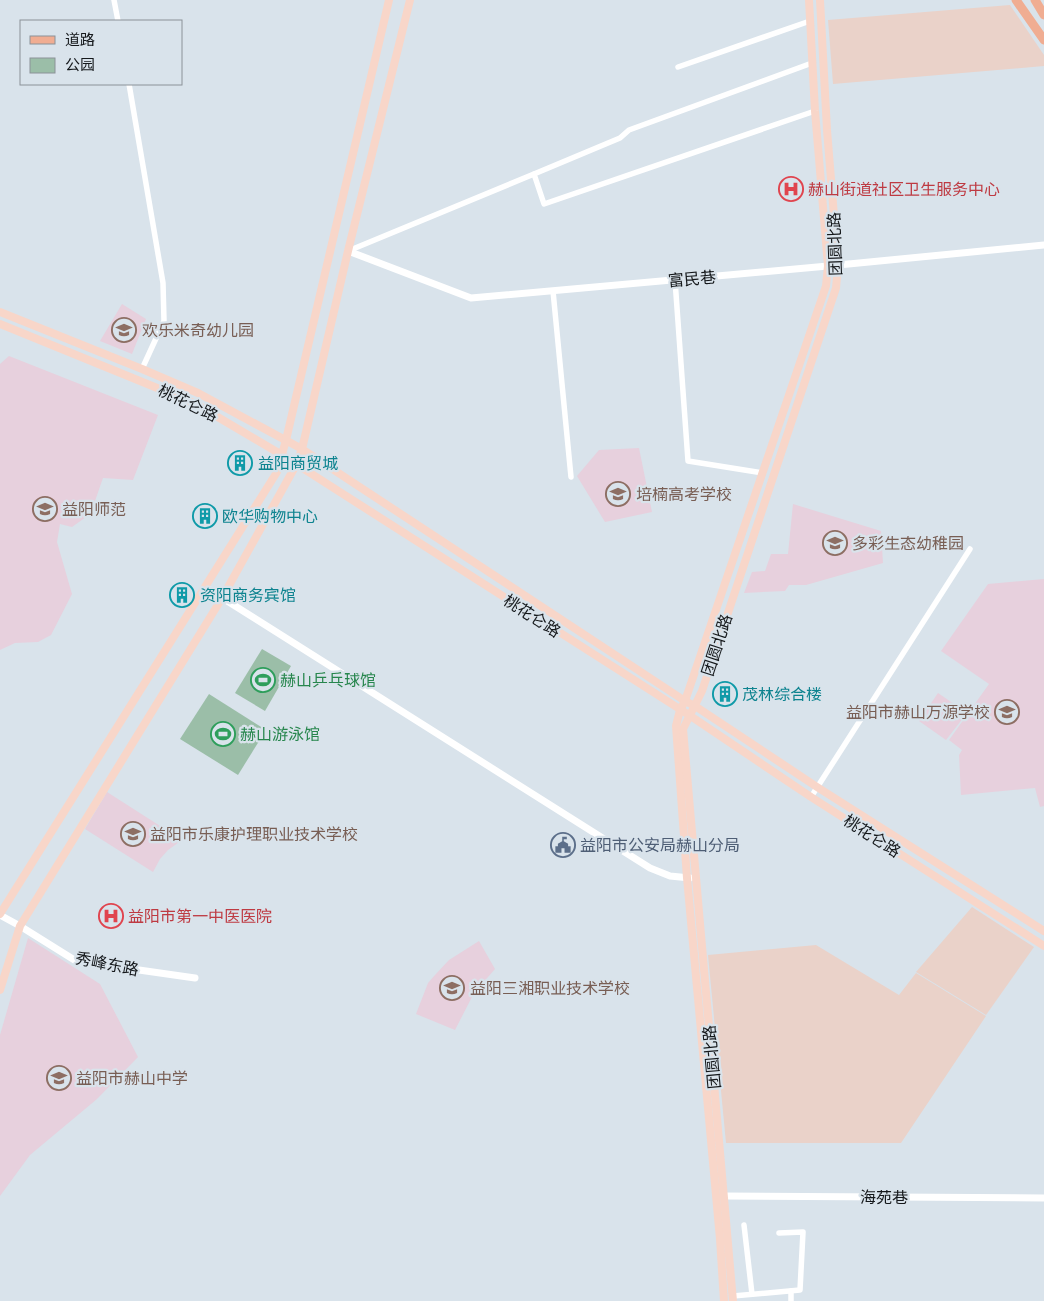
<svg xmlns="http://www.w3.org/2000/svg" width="1044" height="1301" font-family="Karla,'Noto Sans SC',sans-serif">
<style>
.commercial{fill:#ead2c9}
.education{fill:#e7d0dd}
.green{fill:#9bbea8}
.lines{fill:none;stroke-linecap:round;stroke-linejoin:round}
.minor{stroke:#fff;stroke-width:5.5}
.tertiary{stroke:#fff;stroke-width:7}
.secondary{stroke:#f8d6c9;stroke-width:8}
.primary{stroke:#f0ad92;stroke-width:9}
.labels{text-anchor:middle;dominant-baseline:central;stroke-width:4.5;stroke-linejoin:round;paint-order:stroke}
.health-label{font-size:16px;fill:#be3a42;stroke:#d9e3eb;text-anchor:start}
.street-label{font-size:16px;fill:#15181b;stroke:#d9e3eb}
.education-label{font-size:16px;fill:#785e54;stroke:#d9e3eb;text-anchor:start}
.culture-label{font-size:16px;fill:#0d838f;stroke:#d9e3eb;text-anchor:start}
.leisure-label{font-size:16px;fill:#27864d;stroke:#d9e3eb;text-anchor:start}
.service-label{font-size:16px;fill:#4e5e75;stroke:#d9e3eb;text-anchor:start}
</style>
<rect width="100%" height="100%" fill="#d9e3eb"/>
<g class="commercial">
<polygon points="1010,5 1044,55 1044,66 833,84 828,20"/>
<polygon points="972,907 1034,947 986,1015 916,972"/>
<polygon points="816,945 899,995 916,973 986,1016 901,1143 726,1143 708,955"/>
</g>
<g class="education">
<polygon points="122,304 146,319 132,354 100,341"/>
<polygon points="9,356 158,415 133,480 103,478 95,501 86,517 72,527 60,524 57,542 72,594 51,635 38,642 15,643 0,650 0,364"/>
<polygon points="639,448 652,512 605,522 577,476 599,450"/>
<polygon points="793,504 881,531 883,563 806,585 789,585 785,591 744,593 752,572 765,571 771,554 788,554"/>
<polygon points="1044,579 1044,806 1040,807 1035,788 961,795 959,755 962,750 949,740 989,684 941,651 988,584"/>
<polygon points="938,693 967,713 946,740 919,721"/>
<polygon points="107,792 182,840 168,850 160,859 153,872 85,829"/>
<polygon points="28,938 100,984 138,1057 97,1099 30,1155 0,1196 0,1035"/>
<polygon points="479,941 495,969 474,993 455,1030 416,1014 428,983 435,975 449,960"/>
</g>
<g class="green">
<polygon points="262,649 291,666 265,711 235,693"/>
<polygon points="209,694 266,730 238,775 180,739"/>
</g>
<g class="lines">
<g class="minor">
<polyline points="114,0 118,21"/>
<polyline points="812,63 629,130 620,138 534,174 544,204 815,111"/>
<polyline points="678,67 810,21"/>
<polyline points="129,84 163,283 164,321 142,369"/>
<polyline points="348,251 534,174"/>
<polyline points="675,280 688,461 763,473"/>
<polyline points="553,291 571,477"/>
<polyline points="811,797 970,549"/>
<polyline points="744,1225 752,1294"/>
<polyline points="791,1291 791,1301"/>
<polyline points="733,1296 800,1290 803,1232 779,1233"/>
</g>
<g class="tertiary">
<polyline points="348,251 471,298 828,266 1044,245"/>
<polyline points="205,587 650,868 670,876 690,878"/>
<polyline points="0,915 20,926 76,961 195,978"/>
<polyline points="724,1196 1044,1198"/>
</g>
<g class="secondary">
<polyline points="0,312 142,369 198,393 302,449 685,701 695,706 817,787 1044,931"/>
<polyline points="0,324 194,403 282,455 689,715 811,797 1044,946"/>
<polyline points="0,914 277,472 286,440 389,0"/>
<polyline points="0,990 20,926 222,598 296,465 302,449 348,251 410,0"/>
<polyline points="724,1301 720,1239 687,878 676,726 680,710 685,701 826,286 828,266 815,111 809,0"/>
<polyline points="733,1301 683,729 702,691 836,288 838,265 827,130 820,0"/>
</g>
<g class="primary">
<polyline points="1016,0 1044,40"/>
<polyline points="1035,0 1044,15"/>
</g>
</g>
<defs>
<symbol id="hospital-ring" viewBox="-11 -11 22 22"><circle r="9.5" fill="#d9e3eb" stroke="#e0444e" stroke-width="1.5"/><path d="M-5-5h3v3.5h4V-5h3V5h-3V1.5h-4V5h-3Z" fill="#e0444e"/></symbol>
<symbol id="school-ring" viewBox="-11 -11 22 22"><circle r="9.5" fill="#d9e3eb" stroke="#8d6e63" stroke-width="1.5"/><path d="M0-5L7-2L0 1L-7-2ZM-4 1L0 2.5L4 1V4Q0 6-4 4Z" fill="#8d6e63"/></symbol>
<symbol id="building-ring" viewBox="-11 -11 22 22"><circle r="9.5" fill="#d9e3eb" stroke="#0f9aa8" stroke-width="1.5"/><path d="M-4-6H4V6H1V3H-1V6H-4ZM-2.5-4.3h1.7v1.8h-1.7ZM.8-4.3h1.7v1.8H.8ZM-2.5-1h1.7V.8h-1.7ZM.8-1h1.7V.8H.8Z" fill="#0f9aa8"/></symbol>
<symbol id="stadium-ring" viewBox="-11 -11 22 22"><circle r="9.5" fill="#d9e3eb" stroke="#2e9e5b" stroke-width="1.5"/><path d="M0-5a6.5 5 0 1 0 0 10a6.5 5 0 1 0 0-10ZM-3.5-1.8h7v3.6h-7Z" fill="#2e9e5b"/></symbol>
<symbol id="civic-ring" viewBox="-11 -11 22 22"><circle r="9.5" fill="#d9e3eb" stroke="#5c6f8a" stroke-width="1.5"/><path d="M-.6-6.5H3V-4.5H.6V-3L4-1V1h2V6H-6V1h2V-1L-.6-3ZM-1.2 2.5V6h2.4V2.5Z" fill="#5c6f8a"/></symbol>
</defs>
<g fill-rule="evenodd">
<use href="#hospital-ring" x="777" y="175" width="28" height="28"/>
<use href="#school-ring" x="110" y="316" width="28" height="28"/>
<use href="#building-ring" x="226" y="449" width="28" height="28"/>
<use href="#school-ring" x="604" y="480" width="28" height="28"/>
<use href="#school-ring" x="31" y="495" width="28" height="28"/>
<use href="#building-ring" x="191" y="502" width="28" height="28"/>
<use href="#school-ring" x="821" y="529" width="28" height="28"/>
<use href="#building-ring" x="168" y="581" width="28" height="28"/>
<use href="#stadium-ring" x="249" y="666" width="28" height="28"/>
<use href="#building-ring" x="711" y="680" width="28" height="28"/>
<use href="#school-ring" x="993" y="698" width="28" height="28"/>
<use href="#stadium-ring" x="209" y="720" width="28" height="28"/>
<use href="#school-ring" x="119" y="820" width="28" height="28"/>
<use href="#civic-ring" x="549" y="831" width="28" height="28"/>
<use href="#hospital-ring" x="97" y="902" width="28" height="28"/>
<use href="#school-ring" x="438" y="974" width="28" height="28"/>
<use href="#school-ring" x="45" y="1064" width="28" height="28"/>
</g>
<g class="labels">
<g class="health-label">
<text x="808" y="189">赫山街道社区卫生服务中心</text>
<text x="128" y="916">益阳市第一中医医院</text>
</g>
<g class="street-label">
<text transform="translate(835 244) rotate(-92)">团圆北路</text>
<text transform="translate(692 279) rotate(-5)">富民巷</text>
<text transform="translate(188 403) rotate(26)">桃花仑路</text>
<text transform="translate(532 616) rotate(33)">桃花仑路</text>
<text transform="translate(717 645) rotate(-72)">团圆北路</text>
<text transform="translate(872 836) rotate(33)">桃花仑路</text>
<text transform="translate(107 964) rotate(11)">秀峰东路</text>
<text transform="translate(712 1057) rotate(-95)">团圆北路</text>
<text x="884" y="1197">海苑巷</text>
</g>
<g class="education-label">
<text x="142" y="330">欢乐米奇幼儿园</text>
<text x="636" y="494">培楠高考学校</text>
<text x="62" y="509">益阳师范</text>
<text x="852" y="543">多彩生态幼稚园</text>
<text x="990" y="712" text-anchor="end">益阳市赫山万源学校</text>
<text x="150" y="834">益阳市乐康护理职业技术学校</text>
<text x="470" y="988">益阳三湘职业技术学校</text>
<text x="76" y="1078">益阳市赫山中学</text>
</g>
<g class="culture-label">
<text x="258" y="463">益阳商贸城</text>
<text x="222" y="516">欧华购物中心</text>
<text x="200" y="595">资阳商务宾馆</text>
<text x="742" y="694">茂林综合楼</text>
</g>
<g class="leisure-label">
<text x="280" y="680">赫山乒乓球馆</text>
<text x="240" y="734">赫山游泳馆</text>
</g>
<g class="service-label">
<text x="580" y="845">益阳市公安局赫山分局</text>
</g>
</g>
<rect x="20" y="20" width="162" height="65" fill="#d9e3eb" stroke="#8b9298"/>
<rect x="30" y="36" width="25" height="8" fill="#f0ad92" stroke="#8b9298"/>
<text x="65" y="45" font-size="15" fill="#15181b">道路</text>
<rect x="30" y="58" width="25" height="15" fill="#9bbea8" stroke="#8b9298"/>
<text x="65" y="70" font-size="15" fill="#15181b">公园</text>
</svg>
